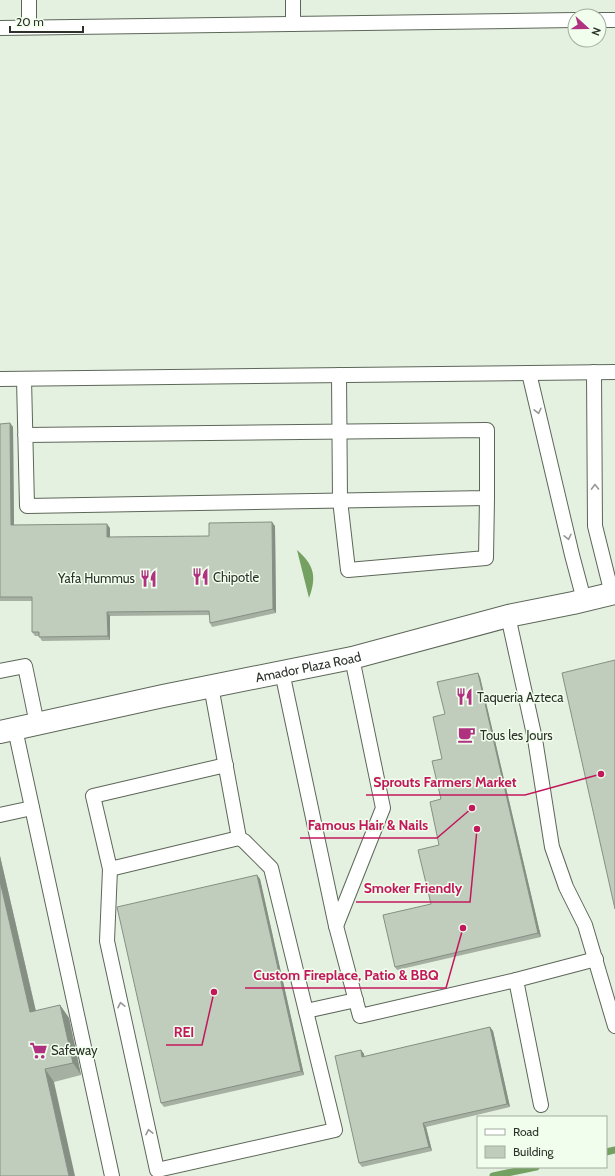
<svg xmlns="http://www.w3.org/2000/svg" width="615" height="1176" font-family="Cabin,sans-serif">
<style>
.water{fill:#74a061}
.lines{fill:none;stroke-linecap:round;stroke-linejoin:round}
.stream{stroke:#74a061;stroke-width:7}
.lane-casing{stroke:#5d6759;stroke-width:16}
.secondary-casing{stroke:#5d6759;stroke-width:24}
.lane{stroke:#fff;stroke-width:14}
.secondary{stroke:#fff;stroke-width:22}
.wall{fill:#a5afa2}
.shaded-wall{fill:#868f84}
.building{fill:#c0ccbc;stroke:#868f84}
.oneway{stroke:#969894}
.labels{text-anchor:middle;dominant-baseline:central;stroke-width:3;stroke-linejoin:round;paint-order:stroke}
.poi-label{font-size:13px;fill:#2c312a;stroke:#f2feed;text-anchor:start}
.street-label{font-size:13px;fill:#2c312a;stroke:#f2feed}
.leader{fill:none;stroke:#c2185b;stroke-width:1.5}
.callout-dot{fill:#c2185b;stroke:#f2feed;stroke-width:1.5}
.callout-label{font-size:14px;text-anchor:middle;font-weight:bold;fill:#c2185b;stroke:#f2feed;stroke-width:3;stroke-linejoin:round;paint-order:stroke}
</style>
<rect width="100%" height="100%" fill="#e5f1e0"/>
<path class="water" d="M297,550C314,565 317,576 309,598Z"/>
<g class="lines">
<g class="stream">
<polyline points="606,1152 615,1150"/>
<polyline points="493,1176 536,1167"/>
</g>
<defs>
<g id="lane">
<polyline points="599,20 615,20"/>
<polyline points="293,24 293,0"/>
<polyline points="29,27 29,0"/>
<polyline points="0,28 575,20"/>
<polyline points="594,372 595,526 612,594"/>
<polyline points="529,373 572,555 584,600"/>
<polyline points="339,375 340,500 348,570 486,558 487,498"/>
<polyline points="0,379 615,372"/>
<polyline points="24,379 27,506 487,498 487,430 25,435"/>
<polyline points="508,616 535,739 552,847 566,887 585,925 615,1026"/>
<polyline points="0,671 25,666 37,724"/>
<polyline points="282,672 336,926 360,1016 516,980 541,1105"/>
<polyline points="15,729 112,1176"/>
<polyline points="226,765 93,796 110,869 239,838"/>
<polyline points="0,815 32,808"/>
<polyline points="110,869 107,941 157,1170 335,1130 271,868 244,841 239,838 211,686"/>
<polyline points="336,926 383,808 352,658"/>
<polyline points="516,980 596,959"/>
<polyline points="306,1011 356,1000"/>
</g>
<g id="secondary">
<path id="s1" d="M0,732L163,696L352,658L508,616L573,603L615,593"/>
</g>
</defs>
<use href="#lane" class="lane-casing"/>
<use href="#secondary" class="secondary-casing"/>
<use href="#lane" class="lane"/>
<use href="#secondary" class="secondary"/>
</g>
<g class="wall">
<polygon points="10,423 13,427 14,525 110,528 110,537 209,536 275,526 276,613 212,627 210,623 210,615 110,616 110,640 42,641 39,636 35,636 32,632 32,601 0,601 0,424"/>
<polygon points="478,673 480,677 541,937 397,970 395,967 431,904 439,845 442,759"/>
<polygon points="0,856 36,1011 60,1005 69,1018 81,1075 54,1082 0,1176"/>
<polygon points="257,875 260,879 304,1075 164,1107 161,1103"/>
<polygon points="490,1027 493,1031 510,1107 426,1127 432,1151 362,1167 359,1163 361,1050 364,1054 364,1057"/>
</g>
<g class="shaded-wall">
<polygon points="10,423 13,427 14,529 11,525"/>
<polygon points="272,522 275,526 276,613 273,609"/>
<polygon points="107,524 110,528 110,541 107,537"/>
<polygon points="107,612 110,616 110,640 108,636"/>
<polygon points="478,673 480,677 541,937 538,933"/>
<polygon points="0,856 39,1025 30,1012 0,881"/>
<polygon points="257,875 260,879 304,1075 301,1071"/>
<polygon points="60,1005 69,1018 81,1075 73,1063"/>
<polygon points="490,1027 493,1031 510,1107 507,1104"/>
<polygon points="361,1050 364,1054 365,1061 362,1057"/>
<polygon points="45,1069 54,1082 75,1176 69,1176"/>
<polygon points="423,1123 426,1127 432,1151 429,1147"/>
</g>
<g class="building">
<polygon points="10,423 11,525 107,524 107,537 209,536 209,523 272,522 273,609 210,623 209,611 107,612 108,636 39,637 39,632 32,632 32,597 0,597 0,424"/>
<polygon points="615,660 615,909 562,673"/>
<polygon points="478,673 538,933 395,967 383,915 431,904 418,850 439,845 430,802 441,799 432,761 442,759 433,717 445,714 437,682"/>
<polygon points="257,875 301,1071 161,1103 117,907"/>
<polygon points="0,881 30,1012 60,1005 73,1063 45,1069 69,1176 0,1176"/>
<polygon points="490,1027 507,1104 423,1123 429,1147 359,1163 335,1056 361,1050 362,1057"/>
</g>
<defs><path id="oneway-chevron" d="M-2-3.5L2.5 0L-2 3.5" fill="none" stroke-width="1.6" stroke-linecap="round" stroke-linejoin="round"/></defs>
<g class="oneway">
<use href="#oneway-chevron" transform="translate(538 411) rotate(77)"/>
<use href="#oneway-chevron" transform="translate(595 487) rotate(-91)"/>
<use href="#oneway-chevron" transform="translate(568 537) rotate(77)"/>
<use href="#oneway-chevron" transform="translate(121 1005) rotate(-102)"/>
<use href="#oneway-chevron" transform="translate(149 1132) rotate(-102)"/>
</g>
<defs>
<symbol id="restaurant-bare" viewBox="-9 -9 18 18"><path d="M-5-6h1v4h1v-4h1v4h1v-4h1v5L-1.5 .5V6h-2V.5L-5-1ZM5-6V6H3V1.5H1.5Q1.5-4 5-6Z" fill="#af317f" stroke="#f2feed" stroke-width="2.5" paint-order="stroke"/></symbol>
<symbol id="cafe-bare" viewBox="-9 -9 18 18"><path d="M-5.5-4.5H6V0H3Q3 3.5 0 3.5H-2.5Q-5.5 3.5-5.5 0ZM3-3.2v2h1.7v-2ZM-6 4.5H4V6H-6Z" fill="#af317f" stroke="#f2feed" stroke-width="2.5" paint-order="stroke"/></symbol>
<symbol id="supermarket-bare" viewBox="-9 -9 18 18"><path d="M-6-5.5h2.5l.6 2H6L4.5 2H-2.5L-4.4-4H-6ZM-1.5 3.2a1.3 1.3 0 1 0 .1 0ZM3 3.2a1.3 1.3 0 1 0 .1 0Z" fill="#af317f" stroke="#f2feed" stroke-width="2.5" paint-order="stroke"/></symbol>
</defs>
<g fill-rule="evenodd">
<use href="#restaurant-bare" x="188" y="564" width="25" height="25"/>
<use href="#restaurant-bare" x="136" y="566" width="25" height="25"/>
<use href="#restaurant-bare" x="452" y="684" width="25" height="25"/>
<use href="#cafe-bare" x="454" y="722" width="25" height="25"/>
<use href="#supermarket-bare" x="26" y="1038" width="25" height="25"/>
</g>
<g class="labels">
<g class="poi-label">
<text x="213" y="577">Chipotle</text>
<text x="135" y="578" text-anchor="end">Yafa Hummus</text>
<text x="477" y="697">Taqueria Azteca</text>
<text x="480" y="735">Tous les Jours</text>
<text x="51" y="1050">Safeway</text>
</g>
<g class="street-label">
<text stroke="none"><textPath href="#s1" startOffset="315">Amador Plaza Road</textPath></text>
</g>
</g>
<path class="leader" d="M601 774L525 795H366M472 808L437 838H300M477 829L470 902H356M463 928L446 988H245M214 992L202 1045H166"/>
<g class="callout-dot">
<circle cx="601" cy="774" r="4"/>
<circle cx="472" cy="808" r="4"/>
<circle cx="477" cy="829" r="4"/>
<circle cx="463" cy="928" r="4"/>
<circle cx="214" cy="992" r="4"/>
</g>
<g class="callout-label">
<text x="445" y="787">Sprouts Farmers Market</text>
<text x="368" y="830">Famous Hair &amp; Nails</text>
<text x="413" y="893">Smoker Friendly</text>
<text x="346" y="980">Custom Fireplace, Patio &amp; BBQ</text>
<text x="184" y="1037">REI</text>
</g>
<rect x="477" y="1116" width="130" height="52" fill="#f2feed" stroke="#a3ac9f"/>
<rect x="485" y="1129" width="20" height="6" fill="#ffffff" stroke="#a3ac9f"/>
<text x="513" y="1136" font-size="12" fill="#2c312a">Road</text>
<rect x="485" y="1146" width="20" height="12" fill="#c0ccbc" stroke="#a3ac9f"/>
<text x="513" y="1156" font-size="12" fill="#2c312a">Building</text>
<g transform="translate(587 28) rotate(111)"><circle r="19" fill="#f2feed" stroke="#a3ac9f"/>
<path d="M0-3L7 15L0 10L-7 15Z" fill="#af317f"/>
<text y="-6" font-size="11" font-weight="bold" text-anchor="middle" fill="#2c312a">N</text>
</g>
<path d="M10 26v6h73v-6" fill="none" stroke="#2c312a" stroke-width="2"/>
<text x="16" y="26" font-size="12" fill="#2c312a" stroke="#f2feed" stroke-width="3" paint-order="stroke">20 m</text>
</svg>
